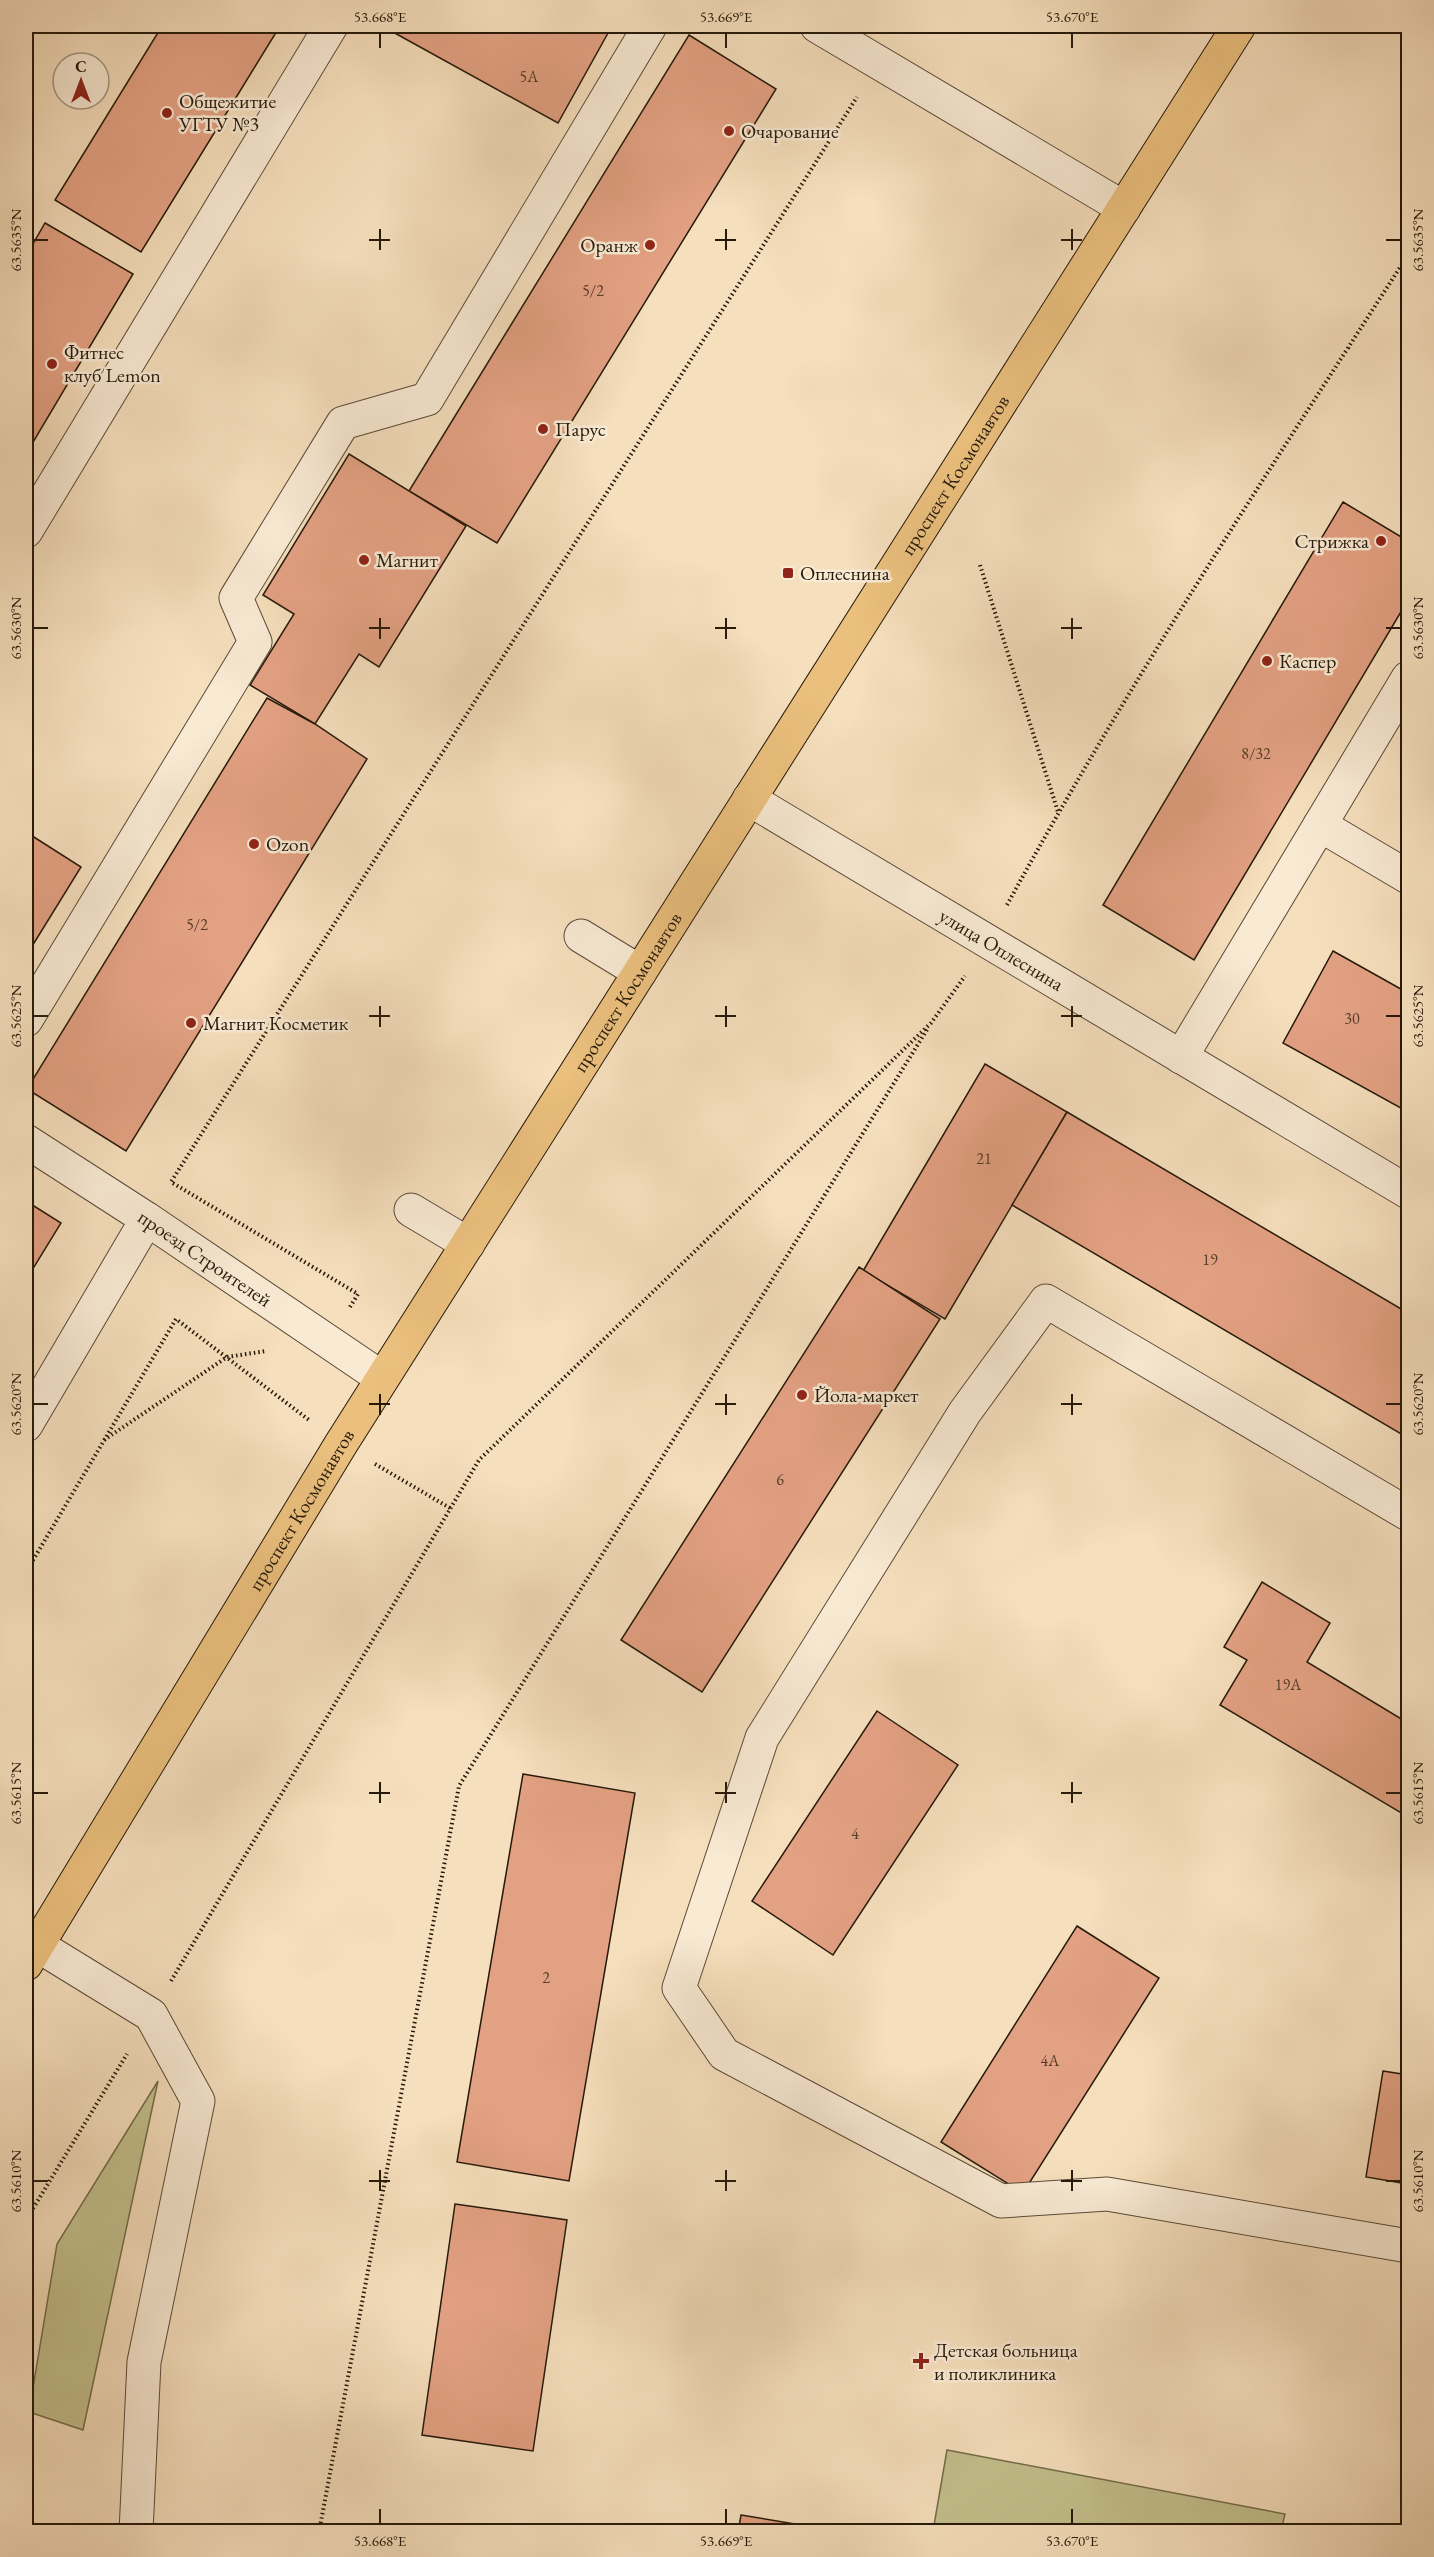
<svg xmlns="http://www.w3.org/2000/svg" width="1434" height="2557" font-family="'EB Garamond',serif">
<style>
.green{fill:#c3c08d;stroke:#746c4c;stroke-width:1.5}
.building{fill:#e3a183;stroke:#26190a;stroke-width:1.5}
.lines{fill:none;stroke-linecap:round;stroke-linejoin:round}
.minor-casing{stroke:#5a4a37;stroke-width:35}
.major-casing{stroke:#26190a;stroke-width:35}
.path{stroke:#26190a;stroke-width:4;stroke-dasharray:1.5 3;stroke-linecap:butt}
.minor{stroke:#f9ead4;stroke-width:33}
.major{stroke:#ebc07e;stroke-width:33}
.ticks{fill:none;stroke:#26190a;stroke-width:2}
.poi-dot{fill:#8f2418;stroke:#f9ead4;stroke-width:2}
.labels{text-anchor:middle;dominant-baseline:central;stroke-width:5;stroke-linejoin:round;paint-order:stroke}
.number-label{font-size:16px;fill:#553b28}
.poi-label{font-size:20px;fill:#26190a;stroke:#f9ead4;text-anchor:start}
.street-label{font-size:20px;fill:#26190a;stroke:#f9ead4}
.neatline{fill:none;stroke:#26190a;stroke-width:2}
.ticks-label{font-size:15px;text-anchor:middle;fill:#26190a}
</style>
<rect width="100%" height="100%" fill="#f6dfbd"/>
<filter id="stains"><feTurbulence type="fractalNoise" baseFrequency=".00333" numOctaves="4"/><feColorMatrix values="0 0 0 0 .2 0 0 0 0 .09 0 0 0 0 .02 0 0 0 .5 -.17"/></filter>
<radialGradient id="worn" r=".72"><stop offset=".6" stop-color="#630" stop-opacity="0"/><stop offset="1" stop-color="#630" stop-opacity=".3"/></radialGradient>
<g class="green">
<polygon points="158,2081 83,2430 29,2412 57,2244"/>
<polygon points="947,2450 1285,2514 1281,2531 933,2531"/>
</g>
<g class="building">
<polygon points="162,26 280,26 141,252 55,200"/>
<polygon points="382,26 595,26 608,33 558,123"/>
<polygon points="689,35 776,89 497,543 409,491"/>
<polygon points="45,223 133,274 26,454 26,256"/>
<polygon points="349,454 466,526 379,667 359,654 315,724 250,685 294,614 263,595"/>
<polygon points="1343,502 1408,541 1408,600 1194,960 1103,905"/>
<polygon points="267,698 315,724 367,759 126,1151 27,1089"/>
<polygon points="26,832 81,867 26,956"/>
<polygon points="1333,951 1408,993 1408,1112 1283,1043"/>
<polygon points="985,1064 1067,1112 945,1319 863,1271"/>
<polygon points="1067,1112 1408,1313 1408,1438 1012,1205"/>
<polygon points="26,1201 61,1223 26,1280"/>
<polygon points="859,1267 940,1319 702,1692 621,1640"/>
<polygon points="1262,1582 1330,1623 1307,1662 1408,1723 1408,1817 1220,1705 1247,1660 1224,1647"/>
<polygon points="877,1711 958,1765 833,1955 752,1901"/>
<polygon points="523,1774 635,1793 569,2181 457,2162"/>
<polygon points="1077,1926 1159,1978 1023,2193 941,2142"/>
<polygon points="1383,2071 1408,2075 1408,2184 1366,2177"/>
<polygon points="455,2204 567,2220 533,2451 422,2435"/>
<polygon points="741,2515 843,2532 738,2532"/>
</g>
<g class="lines">
<defs>
<g id="minor">
<polyline points="817,26 1124,208"/>
<polyline points="26,531 331,26"/>
<path id="s1" d="M749,799L1408,1192"/>
<polyline points="1320,825 1408,877"/>
<polyline points="581,936 640,972"/>
<polyline points="26,1020 255,642 236,598 343,423 427,399 650,26"/>
<polyline points="1181,1057 1408,678"/>
<path id="s2" d="M26,1141L147,1219L382,1378"/>
<polyline points="411,1210 468,1244"/>
<polyline points="26,1425 147,1219"/>
<polyline points="1408,1514 1046,1301 965,1412 762,1738 679,1988 724,2054 1001,2201 1107,2194 1408,2246"/>
<polyline points="37,1945 151,2015 198,2101 144,2362 136,2532"/>
</g>
<g id="major">
<path id="s3" d="M26,1964L341,1444L1239,26"/>
</g>
</defs>
<use href="#minor" class="minor-casing"/>
<use href="#major" class="major-casing"/>
<g class="path">
<polyline points="980,565 1058,812"/>
<path d="M1007,905C1129,682 1270,469 1408,255"/>
<polyline points="350,1307 358,1294 171,1182 857,97"/>
<polyline points="104,1440 227,1357 266,1351"/>
<polyline points="375,1464 450,1508"/>
<polyline points="26,1572 176,1319 309,1420"/>
<polyline points="171,1981 479,1460 931,1023 965,976"/>
<polyline points="26,2220 127,2054"/>
<polyline points="319,2532 459,1786 928,1028"/>
</g>
<use href="#minor" class="minor"/>
<use href="#major" class="major"/>
</g>
<path class="ticks" d="M380,33V48M726,33V48M1072,33V48M380,229V250M726,229V250M1072,229V250M33,240H48M369,240H390M715,240H736M1061,240H1082M1386,240H1401M380,618V639M726,618V639M1072,618V639M33,628H48M369,628H390M715,628H736M1061,628H1082M1386,628H1401M380,1006V1027M726,1006V1027M1072,1006V1027M33,1016H48M369,1016H390M715,1016H736M1061,1016H1082M1386,1016H1401M380,1394V1415M726,1394V1415M1072,1394V1415M33,1404H48M369,1404H390M715,1404H736M1061,1404H1082M1386,1404H1401M380,1782V1803M726,1782V1803M1072,1782V1803M33,1793H48M369,1793H390M715,1793H736M1061,1793H1082M1386,1793H1401M380,2170V2191M726,2170V2191M1072,2170V2191M33,2181H48M369,2181H390M715,2181H736M1061,2181H1082M1386,2181H1401M380,2509V2524M726,2509V2524M1072,2509V2524"/>
<g class="poi-dot">
<circle cx="167" cy="113" r="6"/>
<circle cx="729" cy="131" r="6"/>
<circle cx="650" cy="245" r="6"/>
<circle cx="52" cy="364" r="6"/>
<circle cx="543" cy="429" r="6"/>
<circle cx="1381" cy="541" r="6"/>
<circle cx="364" cy="560" r="6"/>
<rect x="782" y="567" width="12" height="12" rx="3"/>
<circle cx="1267" cy="661" r="6"/>
<circle cx="254" cy="844" r="6"/>
<circle cx="191" cy="1023" r="6"/>
<circle cx="802" cy="1395" r="6"/>
<path d="M918 2352h6v6h6v6h-6v6h-6v-6h-6v-6h6z"/>
</g>
<g class="labels">
<g class="number-label">
<text x="529" y="76">5А</text>
<text x="593" y="290">5/2</text>
<text x="1256" y="753">8/32</text>
<text x="197" y="924">5/2</text>
<text x="1352" y="1018">30</text>
<text x="984" y="1158">21</text>
<text x="1210" y="1259">19</text>
<text x="780" y="1479">6</text>
<text x="1288" y="1684">19А</text>
<text x="855" y="1833">4</text>
<text x="546" y="1977">2</text>
<text x="1050" y="2060">4А</text>
</g>
<g class="poi-label">
<text x="179" y="101">Общежитие<tspan x="179" dy="23">УГТУ №3</tspan></text>
<text x="741" y="131">Очарование</text>
<text x="638" y="245" text-anchor="end">Оранж</text>
<text x="64" y="352">Фитнес<tspan x="64" dy="23">клуб Lemon</tspan></text>
<text x="555" y="429">Парус</text>
<text x="1369" y="541" text-anchor="end">Стрижка</text>
<text x="376" y="560">Магнит</text>
<text x="800" y="573">Оплеснина</text>
<text x="1279" y="661">Каспер</text>
<text x="266" y="844">Ozon</text>
<text x="203" y="1023">Магнит Косметик</text>
<text x="814" y="1395">Йола-маркет</text>
<text x="934" y="2350">Детская больница<tspan x="934" dy="23">и поликлиника</tspan></text>
</g>
<g class="street-label">
<text stroke="none"><textPath href="#s3" startOffset="1755">проспект Космонавтов</textPath></text>
<text stroke="none"><textPath href="#s1" startOffset="294">улица Оплеснина</textPath></text>
<text stroke="none"><textPath href="#s3" startOffset="1143">проспект Космонавтов</textPath></text>
<text stroke="none"><textPath href="#s2" startOffset="214">проезд Строителей</textPath></text>
<text stroke="none"><textPath href="#s3" startOffset="531">проспект Космонавтов</textPath></text>
</g>
</g>
<rect width="1434" height="2557" fill="none" stroke="#f6dfbd" stroke-width="66"/>
<g transform="translate(81 81)"><circle r="28" fill="#f9ead4" stroke="#a59683" stroke-width="1.5"/>
<path d="M0-4.5L10 22L0 15L-10 22Z" fill="#8f2418"/>
<text y="-9" font-size="16" font-weight="bold" text-anchor="middle" fill="#26190a">С</text>
</g>
<rect x="33" y="33" width="1368" height="2491" class="neatline"/>
<g class="ticks-label">
<text x="380" y="22">53.668°E</text>
<text x="726" y="22">53.669°E</text>
<text x="1072" y="22">53.670°E</text>
<text transform="translate(16 240) rotate(-90)" y="5">63.5635°N</text>
<text transform="translate(1418 240) rotate(-90)" y="5">63.5635°N</text>
<text transform="translate(16 628) rotate(-90)" y="5">63.5630°N</text>
<text transform="translate(1418 628) rotate(-90)" y="5">63.5630°N</text>
<text transform="translate(16 1016) rotate(-90)" y="5">63.5625°N</text>
<text transform="translate(1418 1016) rotate(-90)" y="5">63.5625°N</text>
<text transform="translate(16 1404) rotate(-90)" y="5">63.5620°N</text>
<text transform="translate(1418 1404) rotate(-90)" y="5">63.5620°N</text>
<text transform="translate(16 1793) rotate(-90)" y="5">63.5615°N</text>
<text transform="translate(1418 1793) rotate(-90)" y="5">63.5615°N</text>
<text transform="translate(16 2181) rotate(-90)" y="5">63.5610°N</text>
<text transform="translate(1418 2181) rotate(-90)" y="5">63.5610°N</text>
<text x="380" y="2546">53.668°E</text>
<text x="726" y="2546">53.669°E</text>
<text x="1072" y="2546">53.670°E</text>
</g>
<rect width="100%" height="100%" filter="url(#stains)"/>
<rect width="100%" height="100%" fill="url(#worn)"/>
</svg>
